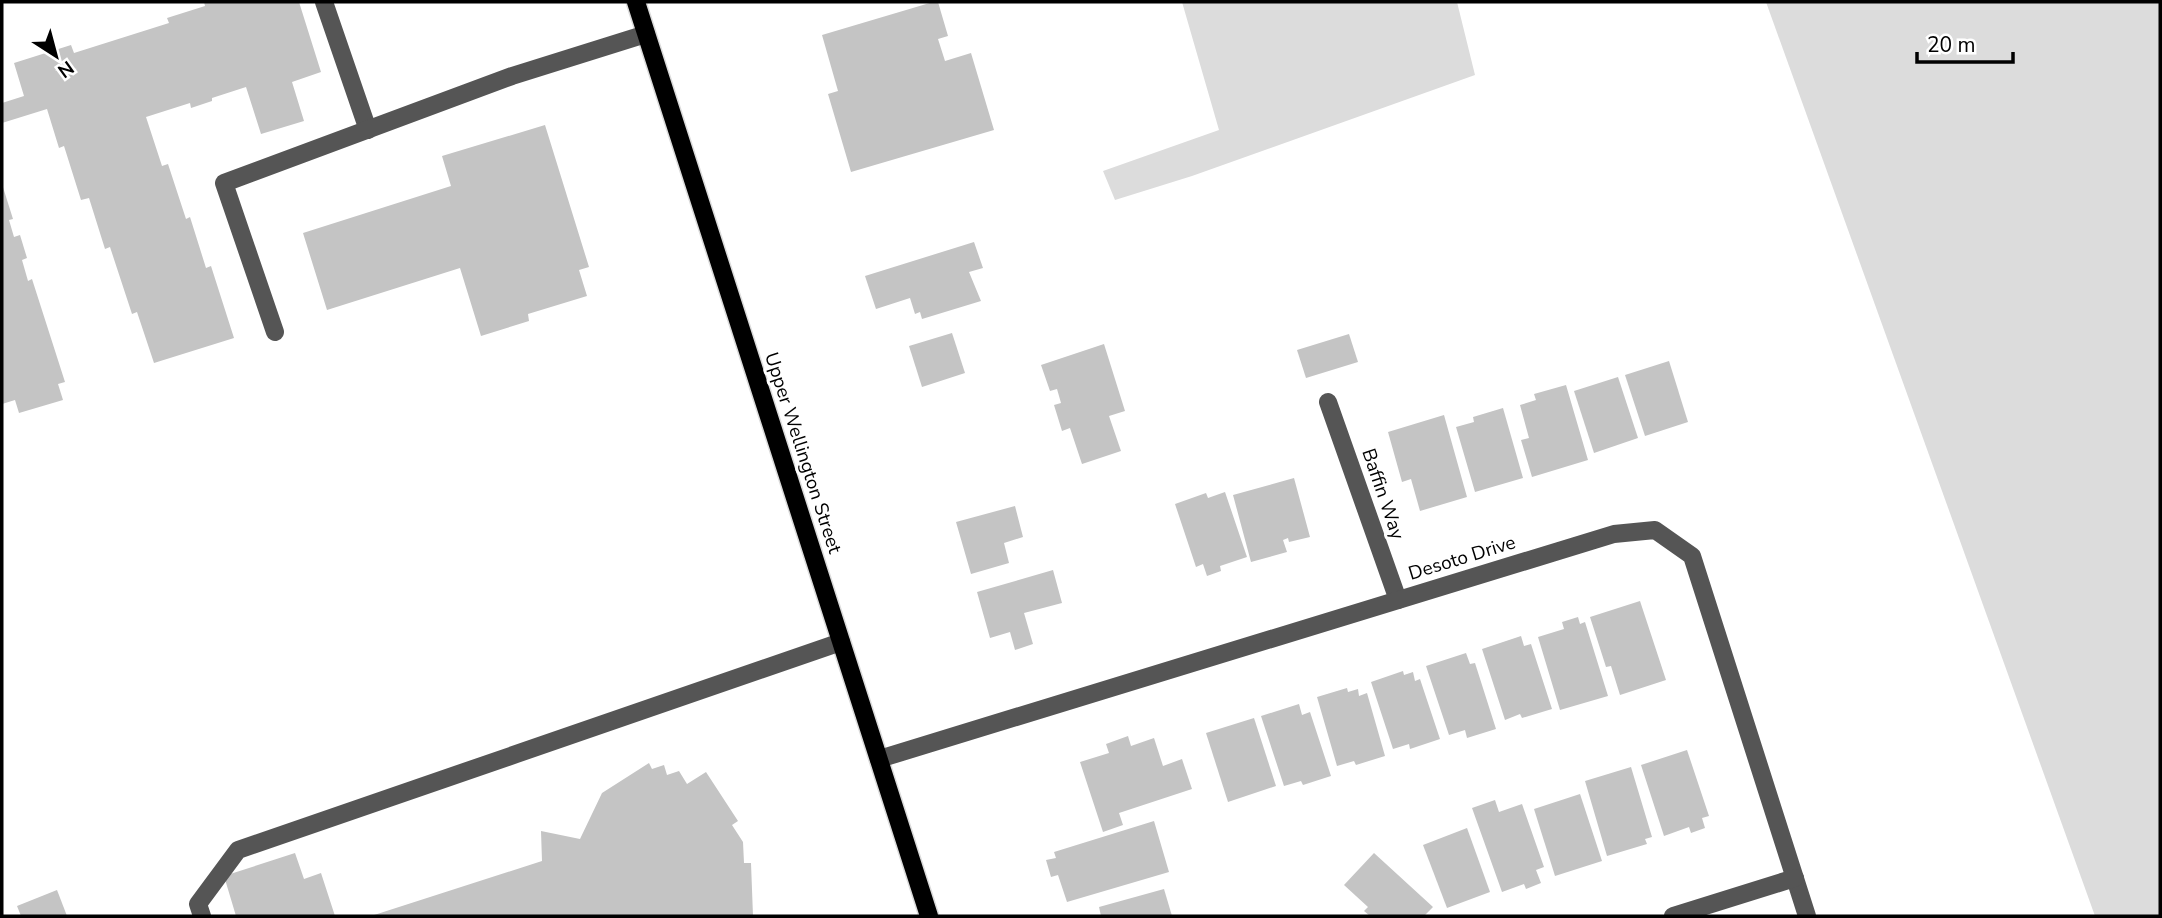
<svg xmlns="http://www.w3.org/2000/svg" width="2162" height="918" font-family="'Nunito Sans',sans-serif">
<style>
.green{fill:#dcdcdc}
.building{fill:#c4c4c4}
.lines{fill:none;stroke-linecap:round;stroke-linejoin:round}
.major-casing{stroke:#dbdbdb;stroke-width:21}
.minor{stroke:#555;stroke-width:18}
.major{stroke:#000;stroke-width:18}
.labels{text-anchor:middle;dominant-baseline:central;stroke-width:6;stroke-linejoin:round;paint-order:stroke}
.street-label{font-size:19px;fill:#000;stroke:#fff}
</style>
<rect width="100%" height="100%" fill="#fff"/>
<g class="green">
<polygon points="1182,2 1457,2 1475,75 1192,176 1115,200 1103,171 1219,130"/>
<polygon points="1766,2 2160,2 2160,916 2095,916"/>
</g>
<g class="building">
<polygon points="204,2 299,2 321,72 292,82 304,121 261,134 246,87 212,98 212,101 191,108 190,103 146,117 162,166 168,164 186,219 190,217 206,268 211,266 234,338 154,363 137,312 132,314 110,247 105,249 89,198 81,200 64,146 59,148 47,109 2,123 2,103 24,96 14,63 71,45 74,53 169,23 167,18 205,6"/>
<polygon points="933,2 938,2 948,36 938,39 945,61 971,53 994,130 851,172 828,94 838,91 822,35"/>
<polygon points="545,125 589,267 579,270 587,296 528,314 529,321 481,336 460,268 327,310 303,233 451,186 442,156"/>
<polygon points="2,184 13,219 9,220 14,237 20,235 27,258 22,260 28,281 32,279 65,382 58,384 63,400 19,413 15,400 2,404"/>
<polygon points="974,242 983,268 969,272 981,301 922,319 920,312 915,314 910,298 876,309 865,276"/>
<polygon points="952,333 965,373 922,387 909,346"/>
<polygon points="1349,334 1358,362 1306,378 1297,350"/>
<polygon points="1104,344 1125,411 1109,416 1121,451 1082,464 1070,428 1062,431 1054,405 1061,403 1057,389 1050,391 1041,365"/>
<polygon points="1669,361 1688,422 1645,436 1625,375"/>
<polygon points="1618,377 1638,438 1594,453 1574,391"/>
<polygon points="1566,385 1588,460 1532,477 1521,440 1529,438 1520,405 1536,400 1534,394"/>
<polygon points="1503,408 1523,478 1475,492 1456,427 1474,422 1473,417"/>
<polygon points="1444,415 1467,497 1420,511 1411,479 1402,482 1388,432"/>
<polygon points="1294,478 1310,537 1289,542 1288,538 1283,540 1287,552 1251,562 1233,495"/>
<polygon points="1225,492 1247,557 1220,566 1221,571 1207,576 1203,564 1196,567 1175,504 1206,493 1208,498"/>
<polygon points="1015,506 1023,537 1004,543 1009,563 971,574 956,522"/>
<polygon points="1053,570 1062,603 1024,613 1033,644 1015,650 1010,632 990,638 977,592"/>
<polygon points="1640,601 1666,680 1620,695 1611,666 1606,667 1590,617"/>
<polygon points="1578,617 1580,624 1585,622 1608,696 1560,710 1538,637 1564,629 1562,622"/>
<polygon points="1521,636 1524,646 1531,644 1552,709 1522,718 1520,714 1505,720 1482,649"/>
<polygon points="1466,653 1470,664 1475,663 1496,729 1467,738 1465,730 1449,735 1426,666"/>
<polygon points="1403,671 1404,675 1413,672 1415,681 1420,679 1440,739 1410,749 1409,744 1393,749 1371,682"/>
<polygon points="1347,688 1348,692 1358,689 1359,696 1367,693 1385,756 1356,765 1354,761 1337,766 1317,697"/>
<polygon points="1299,704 1302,715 1310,712 1331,776 1303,785 1301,781 1284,786 1261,716"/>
<polygon points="1254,718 1276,786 1228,802 1206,733"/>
<polygon points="1128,736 1131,746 1154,738 1163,766 1182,759 1192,789 1119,813 1123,825 1103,832 1080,762 1109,753 1106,744"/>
<polygon points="1687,750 1709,816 1702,818 1705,828 1691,833 1689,827 1664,836 1641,765"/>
<polygon points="649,763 652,769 664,765 667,775 679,771 687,784 706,772 738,821 732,825 743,842 744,863 751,863 753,916 371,916 542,861 541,831 580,839 602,793"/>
<polygon points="1631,767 1652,837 1645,839 1647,844 1607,856 1585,781"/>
<polygon points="1580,794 1602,861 1555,876 1534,809"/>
<polygon points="1495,800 1499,812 1522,804 1544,867 1536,870 1541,883 1526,889 1524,884 1502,892 1472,808"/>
<polygon points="1154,821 1169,872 1067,902 1058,875 1051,877 1046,860 1056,858 1054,852"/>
<polygon points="1467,828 1490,892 1447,908 1423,845"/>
<polygon points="295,853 304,879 321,873 335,916 236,916 224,876"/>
<polygon points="1374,853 1433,907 1424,916 1370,916 1364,911 1368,907 1344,885"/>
<polygon points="1164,889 1172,916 1101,916 1099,907"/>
<polygon points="57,890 67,916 21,916 17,906"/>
</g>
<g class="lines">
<defs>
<polyline id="major" points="636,2 929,916"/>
</defs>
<use href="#major" class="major-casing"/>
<g class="minor">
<polyline points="324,2 368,130"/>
<polyline points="275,332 224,183 512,76 646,34"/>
<polyline points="1328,402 1398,600"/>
<polyline points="879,759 1614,534 1655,530 1692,556 1807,916"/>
<polyline points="202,916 198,904 238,850 841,642"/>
<polyline points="1673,916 1795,878"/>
</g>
<use href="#major" class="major"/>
</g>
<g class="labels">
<g class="street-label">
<text transform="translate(803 453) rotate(72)">Upper Wellington Street</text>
<text transform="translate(1383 494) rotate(71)">Baffin Way</text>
<text transform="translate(1462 558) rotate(-17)">Desoto Drive</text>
</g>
</g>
<rect width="2162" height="918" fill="none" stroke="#000000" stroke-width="7"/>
<g transform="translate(56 56) rotate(144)" stroke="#ffffff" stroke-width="5" paint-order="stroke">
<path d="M0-5L12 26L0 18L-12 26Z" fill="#000000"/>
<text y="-10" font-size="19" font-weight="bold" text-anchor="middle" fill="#000000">N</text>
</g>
<path d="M1917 52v10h96v-10" fill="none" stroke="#000000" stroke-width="3.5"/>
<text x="1927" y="52" font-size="21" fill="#000000" stroke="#ffffff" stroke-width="5" paint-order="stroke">20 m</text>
</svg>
